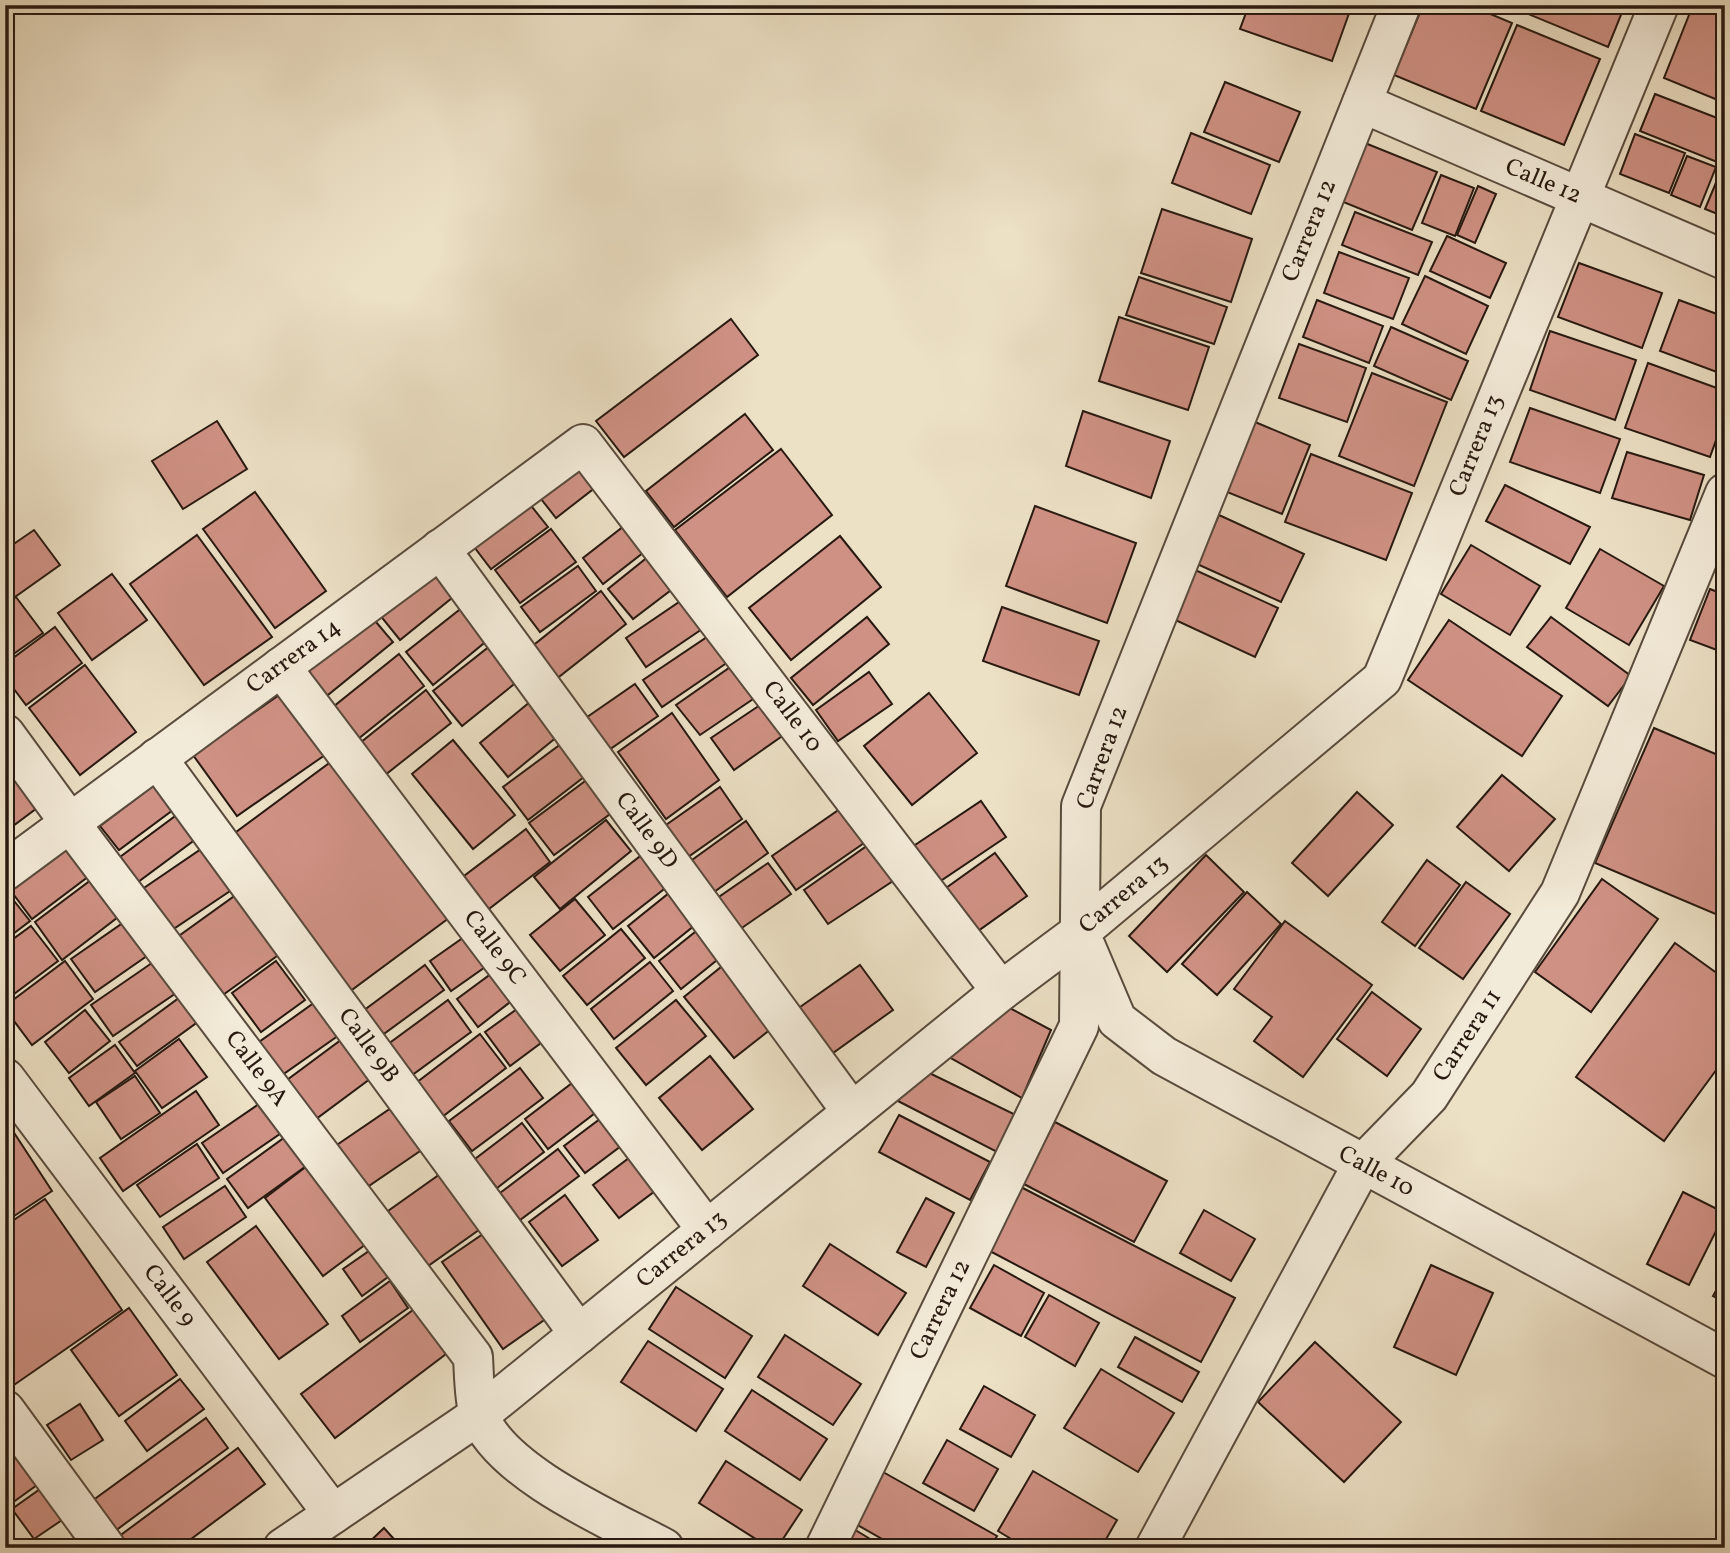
<svg xmlns="http://www.w3.org/2000/svg" width="1730" height="1553" font-family="Vollkorn,serif">
<style>
.building{fill:#cf9184;stroke:#281910;stroke-width:2}
.lines{fill:none;stroke-linecap:round;stroke-linejoin:round}
.minor-casing{stroke:#594b3d;stroke-width:42}
.minor{stroke:#f3ebd9;stroke-width:38}
.labels{text-anchor:middle;dominant-baseline:central;stroke-width:7;stroke-linejoin:round;paint-order:stroke}
.street-label{font-size:24px;fill:#281910;stroke:#f3ebd9}
</style>
<rect width="100%" height="100%" fill="#ece0c5"/>
<filter id="stains"><feTurbulence type="fractalNoise" baseFrequency=".00286" numOctaves="4"/><feColorMatrix values="0 0 0 0 .2 0 0 0 0 .09 0 0 0 0 .02 0 0 0 .5 -.17"/></filter>
<radialGradient id="worn" r=".72"><stop offset=".6" stop-color="#630" stop-opacity="0"/><stop offset="1" stop-color="#630" stop-opacity=".3"/></radialGradient>
<g class="building">
<polygon points="1249,5 1352,5 1332,61 1240,29"/>
<polygon points="1423,5 1469,5 1512,23 1476,109 1394,75"/>
<polygon points="1524,5 1625,5 1608,47 1521,11"/>
<polygon points="1693,5 1725,5 1725,103 1664,78"/>
<polygon points="1517,25 1600,59 1564,145 1481,111"/>
<polygon points="1225,82 1300,112 1279,162 1204,132"/>
<polygon points="1655,94 1725,121 1725,143 1717,162 1640,131"/>
<polygon points="1191,133 1270,165 1251,214 1172,183"/>
<polygon points="1635,134 1685,153 1669,193 1620,174"/>
<polygon points="1360,141 1437,172 1412,230 1336,199"/>
<polygon points="1687,156 1716,167 1700,207 1671,195"/>
<polygon points="1725,161 1725,217 1705,209"/>
<polygon points="1441,175 1474,188 1455,236 1422,223"/>
<polygon points="1478,186 1496,194 1475,243 1457,235"/>
<polygon points="1162,209 1252,239 1231,302 1141,273"/>
<polygon points="1355,212 1432,242 1418,275 1342,245"/>
<polygon points="1447,236 1506,263 1490,298 1430,271"/>
<polygon points="1339,252 1409,278 1393,319 1324,293"/>
<polygon points="1579,263 1662,293 1642,348 1558,317"/>
<polygon points="1425,276 1488,306 1466,354 1402,324"/>
<polygon points="1139,277 1227,307 1214,344 1126,315"/>
<polygon points="1317,300 1383,326 1369,363 1303,337"/>
<polygon points="1679,300 1725,317 1725,375 1660,351"/>
<polygon points="1119,317 1209,347 1188,410 1099,381"/>
<polygon points="731,319 758,355 624,457 596,421"/>
<polygon points="1391,327 1468,361 1451,400 1374,366"/>
<polygon points="1550,331 1636,360 1615,420 1530,390"/>
<polygon points="1299,344 1366,368 1347,422 1279,398"/>
<polygon points="1648,363 1725,391 1725,415 1710,457 1625,428"/>
<polygon points="1372,373 1447,402 1414,486 1339,456"/>
<polygon points="1530,408 1620,439 1600,493 1510,462"/>
<polygon points="1083,411 1170,441 1151,498 1066,466"/>
<polygon points="745,414 773,450 674,527 646,491"/>
<polygon points="217,421 247,469 183,509 152,461"/>
<polygon points="1255,422 1310,445 1282,514 1227,492"/>
<polygon points="781,449 832,515 727,597 675,530"/>
<polygon points="583,452 605,480 556,518 534,490"/>
<polygon points="1627,452 1704,475 1690,520 1612,498"/>
<polygon points="1311,454 1412,493 1386,560 1285,522"/>
<polygon points="1505,485 1590,527 1570,564 1486,521"/>
<polygon points="255,492 326,591 275,628 203,529"/>
<polygon points="521,493 548,527 491,569 465,535"/>
<polygon points="1035,506 1136,543 1107,623 1006,586"/>
<polygon points="1219,515 1304,554 1281,602 1197,564"/>
<polygon points="633,519 653,545 603,584 583,558"/>
<polygon points="551,529 576,562 520,603 495,570"/>
<polygon points="34,530 60,565 5,604 5,550"/>
<polygon points="197,535 272,637 204,685 130,584"/>
<polygon points="840,536 881,587 791,660 749,608"/>
<polygon points="1471,545 1540,586 1510,635 1441,594"/>
<polygon points="1600,549 1664,586 1629,645 1566,608"/>
<polygon points="654,552 679,584 633,619 608,589"/>
<polygon points="443,563 463,589 400,640 379,614"/>
<polygon points="578,566 596,591 540,632 521,607"/>
<polygon points="1193,569 1278,608 1255,657 1171,618"/>
<polygon points="112,574 147,620 92,660 58,613"/>
<polygon points="1710,589 1725,595 1725,653 1690,640"/>
<polygon points="601,591 626,624 555,680 530,648"/>
<polygon points="688,596 708,625 646,667 626,638"/>
<polygon points="16,597 43,633 5,660 5,605"/>
<polygon points="463,607 489,639 433,685 406,652"/>
<polygon points="1002,607 1099,641 1079,695 983,661"/>
<polygon points="371,616 393,642 323,699 300,672"/>
<polygon points="867,617 889,644 813,705 791,678"/>
<polygon points="1551,617 1631,676 1608,706 1527,647"/>
<polygon points="1449,620 1562,696 1522,756 1408,680"/>
<polygon points="55,627 82,663 26,705 5,677 5,664"/>
<polygon points="713,633 731,660 662,707 643,680"/>
<polygon points="495,642 523,677 462,726 433,691"/>
<polygon points="399,654 424,686 353,743 328,711"/>
<polygon points="739,661 762,693 700,735 676,705"/>
<polygon points="85,665 136,732 80,775 29,708"/>
<polygon points="869,672 892,704 838,741 816,710"/>
<polygon points="635,684 658,716 603,754 580,722"/>
<polygon points="426,690 451,723 380,779 355,747"/>
<polygon points="282,693 325,755 237,816 193,755"/>
<polygon points="929,693 977,753 912,805 864,746"/>
<polygon points="536,697 564,731 508,777 480,743"/>
<polygon points="766,701 788,732 734,770 711,738"/>
<polygon points="672,713 719,780 666,819 618,752"/>
<polygon points="1654,728 1725,758 1725,918 1595,863"/>
<polygon points="569,738 593,770 528,820 503,787"/>
<polygon points="453,740 515,815 473,849 412,774"/>
<polygon points="340,755 457,912 345,995 228,838"/>
<polygon points="15,764 45,802 5,832 5,772"/>
<polygon points="596,773 621,806 554,855 529,823"/>
<polygon points="1502,775 1555,819 1509,871 1457,827"/>
<polygon points="162,779 181,804 119,850 100,826"/>
<polygon points="720,787 742,819 688,857 666,825"/>
<polygon points="1357,792 1393,825 1328,896 1292,863"/>
<polygon points="981,801 1006,837 936,884 912,847"/>
<polygon points="840,809 864,843 796,890 772,856"/>
<polygon points="182,811 200,836 138,882 120,857"/>
<polygon points="606,820 631,851 560,909 534,877"/>
<polygon points="746,821 768,853 714,892 692,860"/>
<polygon points="526,829 550,862 485,912 460,879"/>
<polygon points="69,834 97,870 32,919 5,883"/>
<polygon points="210,843 239,885 166,934 138,892"/>
<polygon points="871,843 896,879 828,924 804,890"/>
<polygon points="648,850 673,882 613,929 588,897"/>
<polygon points="995,853 1027,896 971,936 939,893"/>
<polygon points="1206,855 1244,892 1167,972 1129,936"/>
<polygon points="1427,860 1460,885 1415,946 1382,922"/>
<polygon points="768,863 791,894 736,932 713,901"/>
<polygon points="95,877 122,914 62,960 35,922"/>
<polygon points="1602,879 1658,919 1591,1012 1535,972"/>
<polygon points="1466,882 1510,914 1463,979 1419,948"/>
<polygon points="674,889 700,921 654,958 628,926"/>
<polygon points="7,892 30,921 5,940 5,893"/>
<polygon points="240,892 284,951 220,997 176,938"/>
<polygon points="1247,892 1281,924 1217,995 1182,964"/>
<polygon points="575,899 605,935 560,971 530,935"/>
<polygon points="130,918 154,951 95,992 71,959"/>
<polygon points="1285,921 1372,985 1303,1077 1254,1041 1272,1017 1234,989"/>
<polygon points="705,924 727,952 681,989 659,961"/>
<polygon points="31,926 58,961 6,1000 5,945"/>
<polygon points="477,928 498,958 451,991 430,961"/>
<polygon points="621,929 645,958 587,1005 563,976"/>
<polygon points="1675,943 1725,979 1725,1058 1664,1141 1576,1077"/>
<polygon points="162,956 185,987 113,1036 91,1005"/>
<polygon points="65,961 93,999 32,1045 5,1009 5,1006"/>
<polygon points="276,961 305,1000 261,1032 232,993"/>
<polygon points="650,962 673,991 614,1039 591,1009"/>
<polygon points="726,963 776,1025 734,1058 684,997"/>
<polygon points="425,965 444,990 381,1036 363,1011"/>
<polygon points="503,965 523,992 478,1027 457,999"/>
<polygon points="860,965 893,1010 826,1058 793,1012"/>
<polygon points="187,992 206,1016 137,1066 119,1042"/>
<polygon points="1372,992 1421,1029 1387,1076 1337,1039"/>
<polygon points="318,1000 342,1033 275,1080 252,1047"/>
<polygon points="448,1000 471,1032 404,1081 380,1050"/>
<polygon points="676,1000 706,1036 646,1085 616,1048"/>
<polygon points="528,1001 553,1034 510,1066 485,1032"/>
<polygon points="1004,1005 1051,1030 1022,1098 949,1057"/>
<polygon points="85,1010 110,1041 69,1073 45,1042"/>
<polygon points="349,1034 378,1073 316,1119 287,1080"/>
<polygon points="480,1034 506,1068 442,1117 416,1083"/>
<polygon points="179,1039 207,1077 162,1108 135,1071"/>
<polygon points="115,1045 135,1073 89,1106 69,1078"/>
<polygon points="710,1056 753,1109 702,1150 659,1098"/>
<polygon points="520,1068 543,1098 472,1151 449,1121"/>
<polygon points="919,1068 1020,1117 1001,1154 898,1101"/>
<polygon points="135,1076 160,1113 121,1139 96,1102"/>
<polygon points="580,1077 603,1107 548,1149 525,1119"/>
<polygon points="196,1091 219,1125 123,1191 100,1158"/>
<polygon points="269,1097 290,1127 223,1173 202,1143"/>
<polygon points="397,1104 426,1147 357,1194 328,1151"/>
<polygon points="612,1110 633,1137 585,1173 564,1146"/>
<polygon points="899,1115 990,1162 970,1200 879,1152"/>
<polygon points="1055,1122 1167,1181 1134,1242 1022,1183"/>
<polygon points="522,1123 544,1152 497,1188 475,1159"/>
<polygon points="9,1125 52,1191 5,1222 5,1127"/>
<polygon points="292,1132 313,1161 248,1208 227,1179"/>
<polygon points="197,1144 219,1178 160,1217 137,1185"/>
<polygon points="558,1149 579,1176 520,1220 500,1193"/>
<polygon points="641,1149 667,1182 619,1218 593,1185"/>
<polygon points="307,1166 366,1244 323,1276 265,1198"/>
<polygon points="443,1172 483,1227 428,1266 388,1211"/>
<polygon points="225,1186 246,1217 184,1259 163,1227"/>
<polygon points="1019,1186 1235,1298 1201,1362 986,1249"/>
<polygon points="1683,1192 1725,1213 1689,1285 1647,1264"/>
<polygon points="565,1195 598,1240 562,1266 529,1222"/>
<polygon points="926,1198 954,1213 926,1267 897,1252"/>
<polygon points="45,1199 122,1310 14,1385 5,1373 5,1226"/>
<polygon points="1204,1210 1255,1239 1231,1281 1180,1253"/>
<polygon points="256,1226 328,1324 279,1359 207,1262"/>
<polygon points="486,1232 547,1318 503,1349 442,1262"/>
<polygon points="830,1244 906,1293 878,1335 803,1286"/>
<polygon points="369,1251 388,1277 362,1296 343,1269"/>
<polygon points="994,1265 1044,1293 1021,1336 970,1308"/>
<polygon points="1431,1265 1493,1293 1456,1375 1394,1347"/>
<polygon points="1725,1274 1725,1302 1713,1296"/>
<polygon points="390,1281 408,1308 360,1342 342,1316"/>
<polygon points="676,1287 752,1336 725,1378 649,1329"/>
<polygon points="1049,1295 1099,1323 1075,1366 1025,1337"/>
<polygon points="129,1308 177,1375 119,1416 71,1350"/>
<polygon points="413,1310 446,1354 335,1438 301,1394"/>
<polygon points="785,1335 861,1384 833,1425 758,1377"/>
<polygon points="1135,1337 1199,1372 1182,1402 1118,1367"/>
<polygon points="648,1341 723,1389 696,1431 621,1382"/>
<polygon points="1315,1342 1401,1422 1344,1482 1258,1402"/>
<polygon points="1101,1369 1174,1413 1138,1472 1064,1428"/>
<polygon points="180,1379 204,1409 147,1451 125,1421"/>
<polygon points="984,1386 1035,1415 1011,1457 960,1429"/>
<polygon points="752,1390 827,1439 800,1480 725,1431"/>
<polygon points="80,1404 103,1440 71,1460 47,1425"/>
<polygon points="206,1418 228,1448 115,1531 92,1501"/>
<polygon points="947,1440 998,1469 974,1511 923,1483"/>
<polygon points="238,1448 265,1484 179,1548 114,1548 110,1543"/>
<polygon points="14,1452 37,1485 5,1508 5,1458"/>
<polygon points="726,1461 802,1510 777,1548 770,1548 699,1503"/>
<polygon points="1033,1471 1117,1520 1101,1548 1026,1548 998,1531"/>
<polygon points="883,1472 997,1536 990,1548 898,1548 854,1523"/>
<polygon points="43,1487 65,1518 34,1539 12,1509"/>
<polygon points="384,1528 402,1548 363,1548"/>
<polygon points="852,1528 885,1548 840,1548"/>
</g>
<g class="lines">
<defs>
<g id="minor">
<polyline points="1362,103 1725,260"/>
<polyline points="440,549 852,1112"/>
<polyline points="281,667 707,1230"/>
<path d="M5,734L70,823L473,1357C474,1373 474,1400 479,1415C501,1473 611,1520 664,1548"/>
<polyline points="157,758 579,1334"/>
<polyline points="5,871 583,444 1001,991"/>
<polyline points="1086,947 1117,1020 1164,1056 1725,1359"/>
<polyline points="5,1078 333,1514"/>
<polyline points="5,1410 106,1548"/>
<polyline points="283,1548 479,1415 1001,991 1080,932 1382,679 1659,5"/>
<polyline points="825,1548 1079,1026 1081,806 1401,5"/>
<polyline points="1155,1548 1362,1165 1429,1096 1560,893 1725,493"/>
</g>
</defs>
<use href="#minor" class="minor-casing"/>
<use href="#minor" class="minor"/>
</g>
<g class="labels">
<g class="street-label">
<text transform="translate(1543 182) rotate(23)">Calle 12</text>
<text transform="translate(1310 231) rotate(-68)">Carrera 12</text>
<text transform="translate(1477 446) rotate(-68)">Carrera 13</text>
<text transform="translate(294 657) rotate(-36)">Carrera 14</text>
<text transform="translate(792 717) rotate(53)">Calle 10</text>
<text transform="translate(1103 758) rotate(-70)">Carrera 12</text>
<text transform="translate(646 831) rotate(54)">Calle 9D</text>
<text transform="translate(1124 895) rotate(-40)">Carrera 13</text>
<text transform="translate(494 948) rotate(53)">Calle 9C</text>
<text transform="translate(1468 1036) rotate(-57)">Carrera 11</text>
<text transform="translate(368 1046) rotate(54)">Calle 9B</text>
<text transform="translate(256 1069) rotate(53)">Calle 9A</text>
<text transform="translate(1376 1172) rotate(28)">Calle 10</text>
<text transform="translate(682 1250) rotate(-39)">Carrera 13</text>
<text transform="translate(169 1296) rotate(53)">Calle 9</text>
<text transform="translate(941 1310) rotate(-64)">Carrera 12</text>
</g>
</g>
<rect width="1730" height="1553" fill="none" stroke="#ece0c5" stroke-width="28"/>
<rect x="7" y="7" width="1716" height="1539" fill="none" stroke="#281910" stroke-width="3.5"/>
<rect x="14" y="14" width="1702" height="1525" fill="none" stroke="#281910" stroke-width="2"/>
<rect width="100%" height="100%" filter="url(#stains)"/>
<rect width="100%" height="100%" fill="url(#worn)"/>
</svg>
